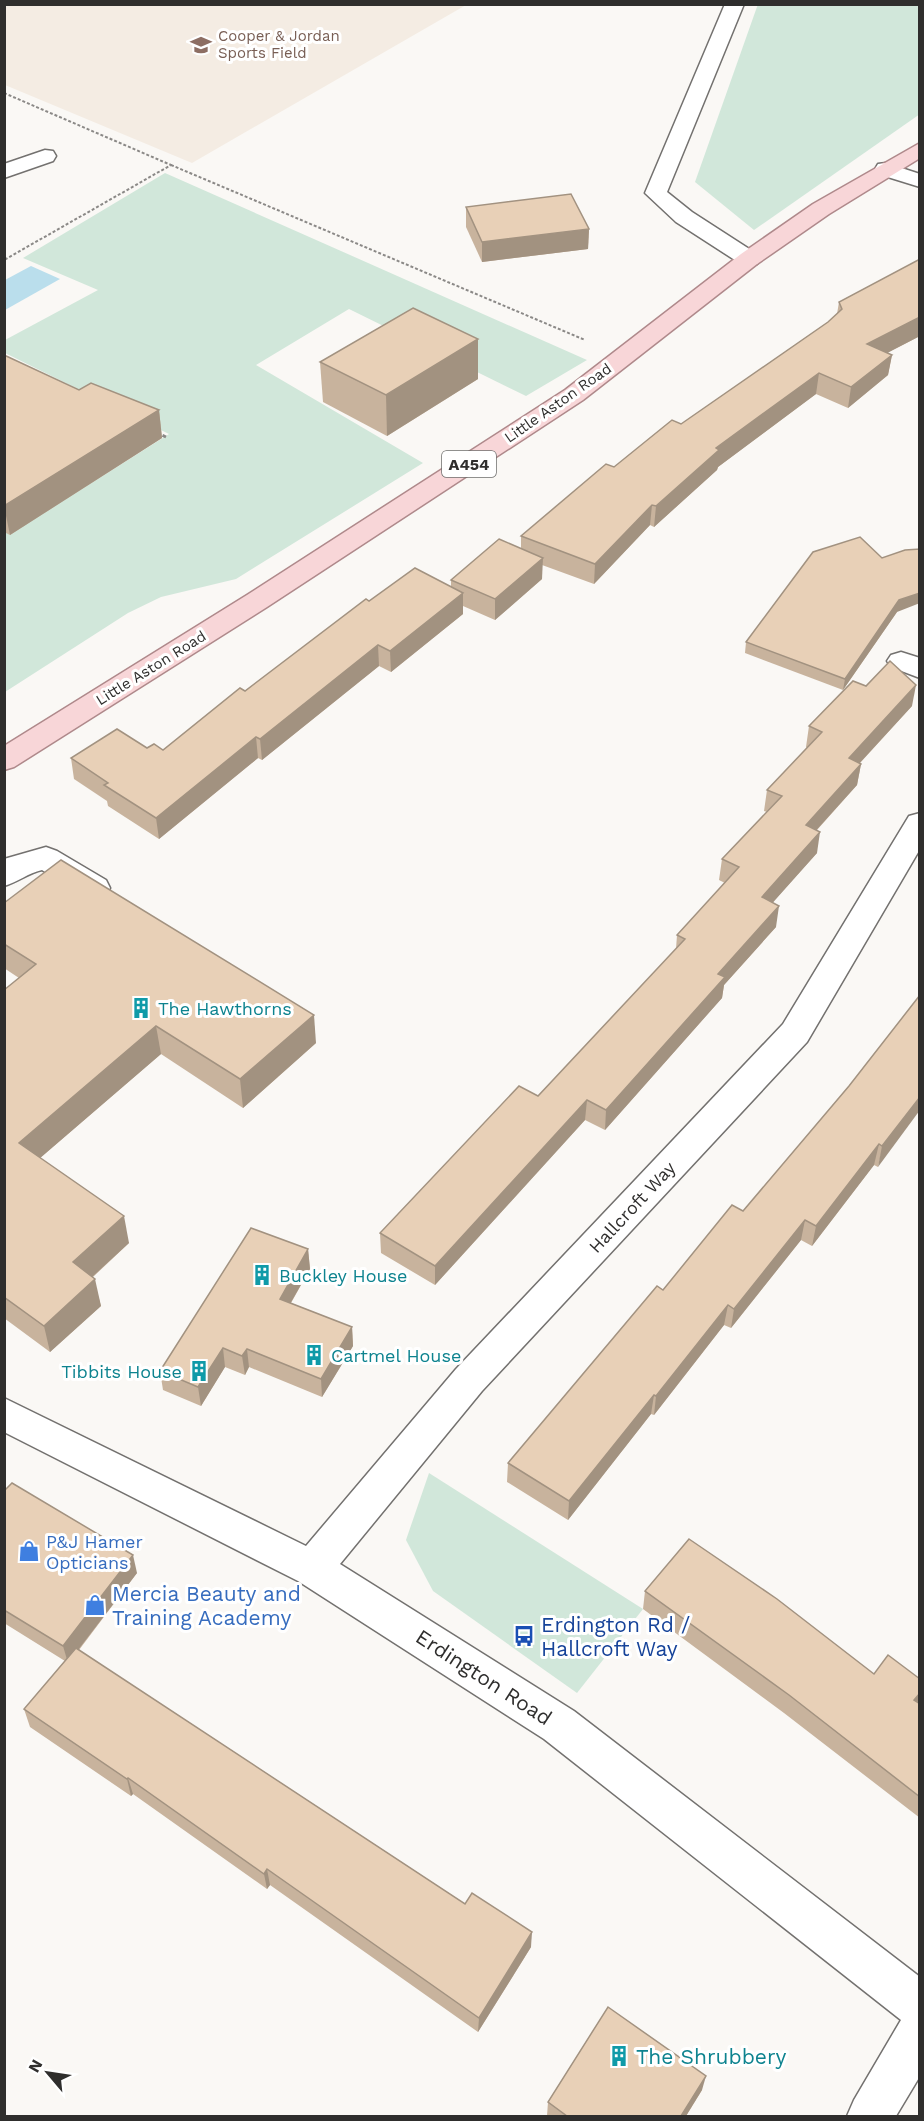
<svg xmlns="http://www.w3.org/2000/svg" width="924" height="2121" font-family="'Work Sans',sans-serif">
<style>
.built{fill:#f4ece3}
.green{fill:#d1e7da}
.water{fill:#badeec}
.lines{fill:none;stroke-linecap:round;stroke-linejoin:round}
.minor-casing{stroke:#73716f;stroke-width:3}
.major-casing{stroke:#af898b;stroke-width:3}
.path-far1{stroke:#8b8987;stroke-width:2;stroke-dasharray:3 2;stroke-linecap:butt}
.path{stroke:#8b8987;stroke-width:3;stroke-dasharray:4 2;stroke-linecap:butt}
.minor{fill:#fff;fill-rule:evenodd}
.major{fill:#f8d6d8;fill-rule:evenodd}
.wall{fill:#c8b39d}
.shaded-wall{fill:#a29280}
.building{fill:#e8d0b7;stroke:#a29280;stroke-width:1.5}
.labels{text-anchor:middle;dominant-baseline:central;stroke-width:6;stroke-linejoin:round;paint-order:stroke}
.far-education-label{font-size:15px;fill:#785e54;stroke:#fff;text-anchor:start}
.far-street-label{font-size:15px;fill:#2f2e2d;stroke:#fff}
.shield{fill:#fff;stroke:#6d6d6c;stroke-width:1.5}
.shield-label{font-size:16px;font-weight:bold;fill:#2f2e2d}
.culture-label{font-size:18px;fill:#0d838f;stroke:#fff;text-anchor:start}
.street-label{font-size:18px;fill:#2f2e2d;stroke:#fff}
.shop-label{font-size:18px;fill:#366cbe;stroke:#fff;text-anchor:start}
.near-shop-label{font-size:21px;fill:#366cbe;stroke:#fff;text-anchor:start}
.near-transit-label{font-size:21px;fill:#164399;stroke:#fff;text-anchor:start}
.near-street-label{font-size:21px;fill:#2f2e2d;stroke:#fff}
.near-culture-label{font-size:21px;fill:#0d838f;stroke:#fff;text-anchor:start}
</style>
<rect width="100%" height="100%" fill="#faf8f5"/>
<polygon class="built" points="4,5 5,4 466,5 192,163 5,85"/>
<g class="green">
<polygon points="758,4 919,5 920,114 754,230 695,182"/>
<polygon points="165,173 587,360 526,396 349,309 256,365 423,463 236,579 161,597 128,613 5,692 5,532 28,523 169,434 5,353 5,340 98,290 23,258"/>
<polygon points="429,1473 643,1609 577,1693 433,1591 406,1540"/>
</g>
<polygon class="water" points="31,266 60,279 5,310 5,280"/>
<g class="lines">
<defs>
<g id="minor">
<polygon points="725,4 744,4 667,192 692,212 757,254 760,259 757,264 741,264 676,222 645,193"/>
<polygon points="45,150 53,151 56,156 53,161 4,178 4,164"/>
<polygon points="886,163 920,174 920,187 878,174 875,169 878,164"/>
<polygon points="901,652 920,658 920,678 891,667 887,661 891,655"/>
<polygon points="920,813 920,849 807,1042 482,1391 340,1564 574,1711 920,1977 920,2076 896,2116 847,2116 854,2100 901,2020 544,1739 298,1581 4,1432 4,1398 306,1546 456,1369 783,1024 909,816"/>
<path d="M46,847L57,851L106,880L110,888L106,896C83,902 61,881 42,870C28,873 18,882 4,886V859Z"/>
</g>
<polygon id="major" points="920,143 920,158 829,214 757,264 583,400 267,607 14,767 4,770 4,746 247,595 565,390 741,254 813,204"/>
</defs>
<use href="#minor" class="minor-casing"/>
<use href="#major" class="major-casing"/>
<g class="path-far1">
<polyline points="4,93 171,165 4,260"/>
<polyline points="171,165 585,340"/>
</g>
<polyline class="path" points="157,433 166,437"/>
<use href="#minor" class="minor"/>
<use href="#major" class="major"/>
</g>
<g class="wall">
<polygon points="466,207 589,229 588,249 482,262 466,227"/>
<polygon points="920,259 920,336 887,353 892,355 888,375 848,408 816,394 718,467 717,470 654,527 650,525 594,584 542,565 542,579 495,620 463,606 463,614 391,672 379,666 262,760 258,758 159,839 108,806 107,801 74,779 71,758 147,748 163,750 369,601 451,587 451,580 521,549 521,536 614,467 681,424 828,322 837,314 839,302"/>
<polygon points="4,355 79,390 159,410 162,438 10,535 4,532"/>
<polygon points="320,362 478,379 387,436 323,402"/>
<polygon points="882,558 897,612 843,690 745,653 746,642"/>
<polygon points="912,706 860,763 861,764 857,785 817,830 817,853 772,903 776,927 724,985 722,998 605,1130 585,1120 435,1285 381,1253 380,1233 538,1096 676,949 677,935 725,883 719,880 722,859 767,812 764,811 767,790 807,748 806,747 809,726"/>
<polygon points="4,903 316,1043 243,1108 161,1054 40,1158 129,1243 93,1277 101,1306 50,1352 4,1318 4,990 19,978 4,968"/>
<polygon points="920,995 878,1167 874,1165 812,1246 801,1240 731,1328 724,1325 654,1415 651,1414 568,1520 507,1482 508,1463 663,1290 743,1211 849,1086"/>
<polygon points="308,1249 310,1269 291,1303 352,1327 353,1346 322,1397 249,1367 245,1375 225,1367 201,1406 163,1390 160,1371"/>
<polygon points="4,1491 137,1573 79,1650 531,1947 478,2032 270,1885 267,1889 133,1794 131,1796 30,1727 24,1709 65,1661 4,1623"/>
<polygon points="645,1591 874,1674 920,1679 920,1818 784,1713 643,1609"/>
<polygon points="702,2090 686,2116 547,2116 548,2102"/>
</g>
<g class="shaded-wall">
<polygon points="589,229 588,249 482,262 482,242"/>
<polygon points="920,317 920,336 864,365 867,344"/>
<polygon points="478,339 478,379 387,436 386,395"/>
<polygon points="892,355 888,375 848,408 851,387"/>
<polygon points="819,373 816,394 718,467 717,470 654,527 656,506 716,448"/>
<polygon points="159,410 162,438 10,535 4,506"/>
<polygon points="652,505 650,525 594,584 595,564"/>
<polygon points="543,558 542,579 495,620 495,599"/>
<polygon points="463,593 463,614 391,672 390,651"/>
<polygon points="920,593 920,603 897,612 843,690 845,679 899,600"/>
<polygon points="378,645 379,666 262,760 260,739"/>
<polygon points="916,685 912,706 845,779 849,758"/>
<polygon points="256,737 258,758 159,839 156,818"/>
<polygon points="861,764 857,785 802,846 806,825"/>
<polygon points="820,832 817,853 759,918 762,897"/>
<polygon points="779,906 776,927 724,985 722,998 605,1130 606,1110 718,974"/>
<polygon points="314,1015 316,1043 243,1108 240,1079"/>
<polygon points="156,1026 161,1054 25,1171 19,1143"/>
<polygon points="920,1097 920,1110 878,1167 882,1146"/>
<polygon points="587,1100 585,1120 435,1285 435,1266"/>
<polygon points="879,1144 874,1165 812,1246 816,1226"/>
<polygon points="124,1216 129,1243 79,1289 73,1262"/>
<polygon points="805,1220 801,1240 731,1328 734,1309"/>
<polygon points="308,1249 310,1269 282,1318 280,1299"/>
<polygon points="95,1279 101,1306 50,1352 44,1326"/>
<polygon points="728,1305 724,1325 654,1415 656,1396"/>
<polygon points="352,1327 353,1346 322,1397 321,1379"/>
<polygon points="223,1348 225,1367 201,1406 198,1387"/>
<polygon points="247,1349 249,1367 245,1375 242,1356"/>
<polygon points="654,1395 651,1414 568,1520 569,1501"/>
<polygon points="133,1555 137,1573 68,1663 63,1646"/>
<polygon points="920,1693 920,1703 914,1700"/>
<polygon points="128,1778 133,1794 131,1796 127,1779"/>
<polygon points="267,1869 270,1885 267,1889 264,1874"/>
<polygon points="532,1932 531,1947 478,2032 479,2018"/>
<polygon points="706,2076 702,2090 686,2116 681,2116"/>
</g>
<g class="building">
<polygon points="571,194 589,229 482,242 466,207"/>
<polygon points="920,259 920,317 867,344 892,355 851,387 819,373 716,448 719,450 656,506 652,505 595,564 521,536 606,464 614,467 672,420 681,424 828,322 842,309 839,302"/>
<polygon points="413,308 478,339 386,395 320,362"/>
<polygon points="4,355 79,390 91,383 159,410 4,506"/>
<polygon points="860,537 882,558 905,550 920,549 920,593 899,600 845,679 746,642 813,552"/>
<polygon points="499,539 543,558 495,599 451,580"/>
<polygon points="415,568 463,593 390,651 378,645 260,739 256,737 156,818 104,785 108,783 71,758 117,729 147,748 154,744 163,750 240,688 245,691 366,599 369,601"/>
<polygon points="890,661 916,685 849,758 861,764 806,825 820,832 762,897 779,906 718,974 725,977 606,1110 587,1100 435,1266 380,1233 519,1086 538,1096 685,939 677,935 739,867 722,859 782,796 767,790 822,732 809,726 853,681 866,686"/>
<polygon points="61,860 314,1015 240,1079 156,1026 19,1143 124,1216 73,1262 95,1279 44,1326 4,1297 4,990 36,964 4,944 4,903"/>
<polygon points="920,995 920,1097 882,1146 879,1144 816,1226 805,1220 734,1309 728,1305 656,1396 654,1395 569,1501 508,1463 657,1286 663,1290 732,1205 743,1211 849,1086"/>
<polygon points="251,1228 308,1249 280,1299 352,1327 321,1379 247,1349 242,1356 223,1348 198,1387 160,1371"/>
<polygon points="12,1483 133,1555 63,1646 4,1610 4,1491"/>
<polygon points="689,1539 777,1599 874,1674 888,1655 920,1679 920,1693 914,1700 920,1704 920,1797 789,1695 645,1591"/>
<polygon points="76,1648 465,1904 472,1893 532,1932 479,2018 267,1869 264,1874 128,1778 127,1779 24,1709"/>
<polygon points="608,2007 706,2076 681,2116 567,2116 548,2102"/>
</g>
<defs>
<symbol id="school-bare" viewBox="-9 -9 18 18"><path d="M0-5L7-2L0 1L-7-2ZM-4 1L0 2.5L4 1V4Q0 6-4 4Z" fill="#8d6e63" stroke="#fff" stroke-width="2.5" paint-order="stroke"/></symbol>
<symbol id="building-bare" viewBox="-9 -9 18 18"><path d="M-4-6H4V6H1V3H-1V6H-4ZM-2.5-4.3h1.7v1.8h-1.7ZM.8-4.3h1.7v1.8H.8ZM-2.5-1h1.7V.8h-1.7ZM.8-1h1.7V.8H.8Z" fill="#0f9aa8" stroke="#fff" stroke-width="2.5" paint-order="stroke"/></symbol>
<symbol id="shop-bare" viewBox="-9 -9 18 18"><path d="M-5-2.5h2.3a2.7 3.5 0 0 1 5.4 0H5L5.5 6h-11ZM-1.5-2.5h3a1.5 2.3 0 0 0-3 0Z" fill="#3f7fe0" stroke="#fff" stroke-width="2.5" paint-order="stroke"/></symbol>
<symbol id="bus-bare" viewBox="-9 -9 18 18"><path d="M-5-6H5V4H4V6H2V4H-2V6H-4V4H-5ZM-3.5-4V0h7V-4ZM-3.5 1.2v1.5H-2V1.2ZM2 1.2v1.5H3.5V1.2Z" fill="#1a4fb4" stroke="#fff" stroke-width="2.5" paint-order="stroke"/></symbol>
</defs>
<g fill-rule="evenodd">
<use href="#school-bare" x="186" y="30" width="30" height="30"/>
<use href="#building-bare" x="126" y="993" width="30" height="30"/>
<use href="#building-bare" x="247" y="1260" width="30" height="30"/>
<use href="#building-bare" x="299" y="1340" width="30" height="30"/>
<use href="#building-bare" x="184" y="1356" width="30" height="30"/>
<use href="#shop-bare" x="14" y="1536" width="30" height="30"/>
<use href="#shop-bare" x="80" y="1590" width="30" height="30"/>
<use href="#bus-bare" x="509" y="1621" width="30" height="30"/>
<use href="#building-bare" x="604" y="2041" width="30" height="30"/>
</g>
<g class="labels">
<g class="far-education-label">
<text x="218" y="36">Cooper &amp; Jordan<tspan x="218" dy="17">Sports Field</tspan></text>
</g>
<g class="far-street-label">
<text transform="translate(558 403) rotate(-35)">Little Aston Road</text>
<text transform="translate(151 668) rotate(-32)">Little Aston Road</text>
</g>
<rect class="shield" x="442" y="451" width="54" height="26" rx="4.5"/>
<g class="shield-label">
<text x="469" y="464">A454</text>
</g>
<g class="culture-label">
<text x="158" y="1008">The Hawthorns</text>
<text x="279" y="1275">Buckley House</text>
<text x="331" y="1355">Cartmel House</text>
<text x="182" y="1371" text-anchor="end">Tibbits House</text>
</g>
<g class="street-label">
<text transform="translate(632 1207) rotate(-47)">Hallcroft Way</text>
</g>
<g class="shop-label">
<text x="46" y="1541">P&amp;J Hamer<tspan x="46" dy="21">Opticians</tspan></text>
</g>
<g class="near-shop-label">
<text x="112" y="1593">Mercia Beauty and<tspan x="112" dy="24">Training Academy</tspan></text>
</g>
<g class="near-transit-label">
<text x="541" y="1624">Erdington Rd /<tspan x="541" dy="24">Hallcroft Way</tspan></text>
</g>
<g class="near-street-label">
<text transform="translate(484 1677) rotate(33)">Erdington Road</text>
</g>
<g class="near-culture-label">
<text x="636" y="2056">The Shrubbery</text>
</g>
</g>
<rect width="924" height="2121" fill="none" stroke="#2f2e2d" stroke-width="12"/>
<g transform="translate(48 2073) rotate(299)" stroke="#ffffff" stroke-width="4.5" paint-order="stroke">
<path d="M0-4.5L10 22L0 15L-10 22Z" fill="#2f2e2d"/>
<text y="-9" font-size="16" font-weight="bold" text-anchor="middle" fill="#2f2e2d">N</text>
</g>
</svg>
